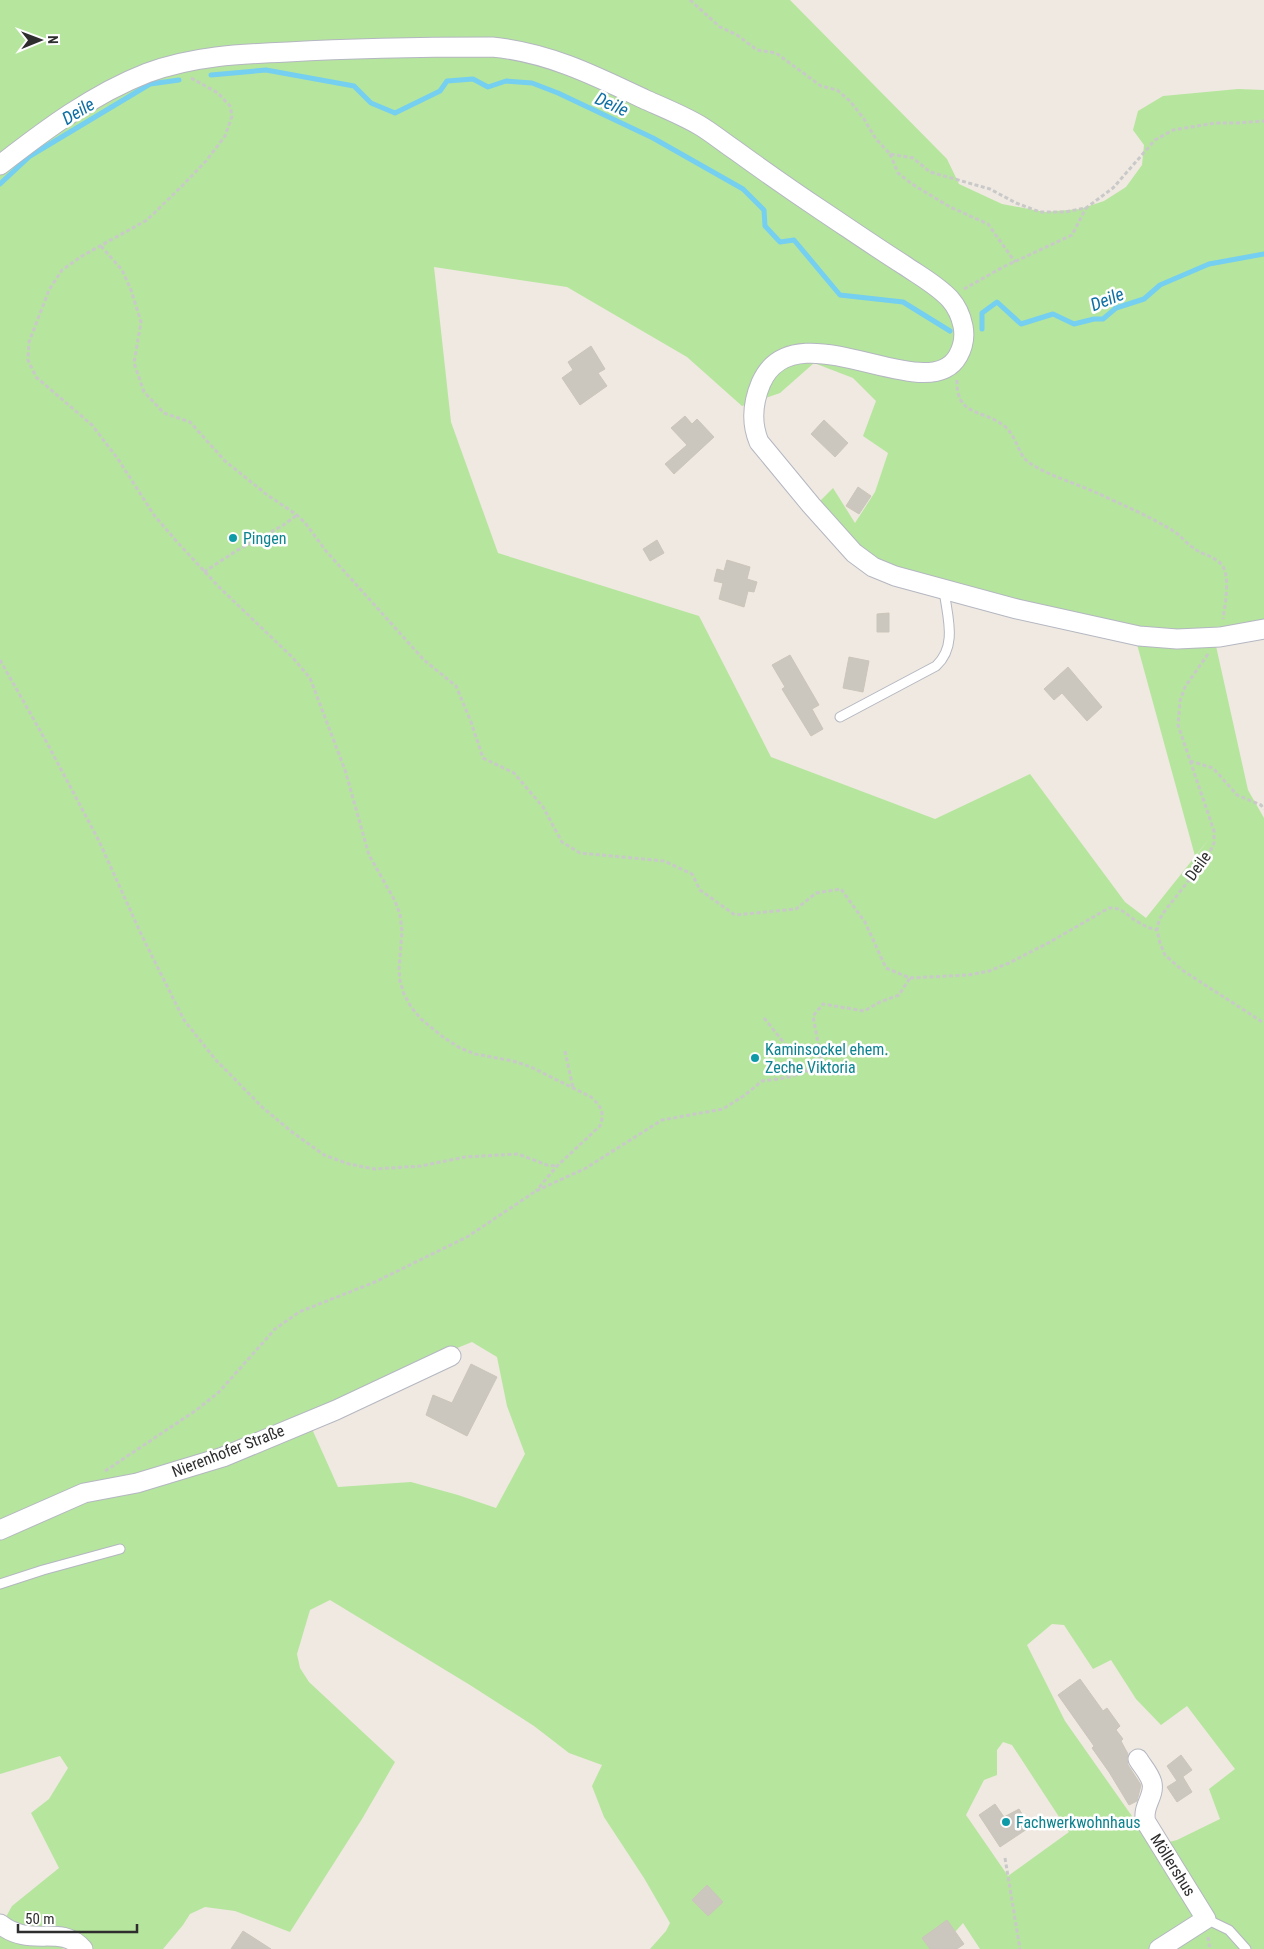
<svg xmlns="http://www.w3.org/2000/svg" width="1264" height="1949" font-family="'Roboto Condensed',sans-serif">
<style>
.green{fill:#b6e59e;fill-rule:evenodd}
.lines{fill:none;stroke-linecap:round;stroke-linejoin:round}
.stream{stroke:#75cff0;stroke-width:5}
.building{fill:#cbc7bf;stroke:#cbc5ba}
.lane-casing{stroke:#b4b7c1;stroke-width:11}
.street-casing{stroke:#b4b7c1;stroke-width:21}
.path{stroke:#c9c9c9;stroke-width:3;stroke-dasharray:4 2.5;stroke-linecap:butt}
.lane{stroke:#fff;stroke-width:9}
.street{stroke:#fff;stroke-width:19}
.culture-dot{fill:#0f9aa8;stroke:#fff;stroke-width:2}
.labels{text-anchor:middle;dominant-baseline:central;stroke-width:5;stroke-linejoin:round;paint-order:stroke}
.culture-label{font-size:16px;fill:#0d838f;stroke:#fff;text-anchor:start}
.street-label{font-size:16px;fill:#2e2e2e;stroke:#fff}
.water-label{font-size:18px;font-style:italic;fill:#0d6fa3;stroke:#fff}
</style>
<rect width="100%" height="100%" fill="#efe9e1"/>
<path class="green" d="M0,0H790L947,159L959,184L1002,204L1045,212L1080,209L1104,201L1126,187L1142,165L1144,145L1133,130L1138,111L1163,96L1238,89L1264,90V627L1214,637L1248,790L1264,818V1949H980L963,1923L940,1949H650L666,1931L670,1923L644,1878L604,1817L592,1786L602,1765L569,1753L534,1726L470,1685L330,1600L310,1610L297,1654L300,1668L309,1682L395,1762L362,1819L290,1932L235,1911L205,1907L190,1914L183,1925L163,1949H75L71,1947L61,1949H0V1924H2L12,1906L59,1868L31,1813L49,1799L68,1768L60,1756L0,1774ZM434,267L567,287L687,357L742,406L780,393L814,363L853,378L876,401L863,436L888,453L875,492L855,523L833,488L820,501L852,539L875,560L970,589L1132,626L1195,856L1210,838L1146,918L1125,902L1030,774L935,819L771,757L699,616L498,553L451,422ZM472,1342L497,1357L507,1406L525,1454L496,1508L458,1495L411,1482L338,1487L308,1420L381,1379ZM1052,1624L1064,1625L1093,1669L1111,1660L1136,1699L1161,1725L1187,1706L1235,1769L1209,1789L1220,1819L1177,1840L1153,1846L1065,1721L1027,1645ZM1003,1742L1012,1745L1069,1832L1008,1876L966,1815L984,1780L997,1775V1750Z"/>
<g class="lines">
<g class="stream">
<polyline points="211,75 266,70 354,86 371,103 395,113 440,91 447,81 473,79 488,87 506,81 532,83 558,93 653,138 743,189 764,210 765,226 780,242 794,240 840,295 903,302 950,331"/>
<polyline points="0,184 30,156 150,84 179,80"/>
<polyline points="982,329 982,313 997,302 1021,324 1053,314 1074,324 1094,319 1103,319 1116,308 1144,299 1160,285 1209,264 1264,254"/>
</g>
</g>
<g class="building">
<polygon points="591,346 605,369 598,373 607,386 580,405 562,378 573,370 568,362"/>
<polygon points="685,416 692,424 697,419 714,437 674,474 665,464 687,445 671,428"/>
<polygon points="824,420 848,443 835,457 811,434"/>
<polygon points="858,487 871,496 859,514 846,506"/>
<polygon points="657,540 664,553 650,561 643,549"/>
<polygon points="727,560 750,567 747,579 757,582 754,592 748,591 744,607 719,599 723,583 714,581 717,569 724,571"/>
<polygon points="889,613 889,632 877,632 877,614"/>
<polygon points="790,655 819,705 812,709 823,729 811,736 782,689 785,687 772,665"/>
<polygon points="849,657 869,661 863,692 843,688"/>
<polygon points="1068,667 1102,707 1087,721 1062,693 1054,700 1044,689"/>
<polygon points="471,1364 497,1377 467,1436 426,1415 433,1395 452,1403"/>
<polygon points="1080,1679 1103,1711 1107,1708 1120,1726 1116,1730 1123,1739 1121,1741 1128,1754 1127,1759 1128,1765 1141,1785 1137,1801 1129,1805 1109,1772 1092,1748 1094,1746 1058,1695"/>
<polygon points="1181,1755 1192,1770 1177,1781 1167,1766"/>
<polygon points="1183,1777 1192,1792 1177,1802 1167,1787"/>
<polygon points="995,1804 1004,1817 1019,1809 1030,1827 1000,1847 979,1815"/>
<polygon points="707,1885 723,1902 708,1916 692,1900"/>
<polygon points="947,1920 964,1944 957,1949 930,1949 922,1938"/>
<polygon points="243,1931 271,1949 231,1949"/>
</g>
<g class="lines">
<defs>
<g id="lane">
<path d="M840,717L936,666C958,646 947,616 944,590"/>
<polyline points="0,1584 43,1570 120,1549"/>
<polyline points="1206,1919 1229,1930 1246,1949"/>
</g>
<g id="street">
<path d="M0,165C45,130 93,94 147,73C193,56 239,54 288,52C356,48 424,47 492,47C547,52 594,75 644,99C662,107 682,115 699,125C711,132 723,142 735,150C764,171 794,192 824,212C851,230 877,248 904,265C920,276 937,285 950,299C957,307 961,316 963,326C965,336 963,347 958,356C927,411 795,305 761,383C753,402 751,423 759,442L811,505L854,553L873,567L895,576L1017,609L1139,636L1177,639L1220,637L1264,629"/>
<polyline points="0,1530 84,1493 137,1483 223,1457 336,1410 451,1356"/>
<path d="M1138,1759C1142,1766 1150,1774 1152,1783C1155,1797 1141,1807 1146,1822L1206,1919L1159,1949"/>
<path d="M0,1924C31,1949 60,1923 83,1949"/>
</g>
</defs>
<use href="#lane" class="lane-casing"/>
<use href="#street" class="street-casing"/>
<g class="path">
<polyline points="690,0 720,27 737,35 757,50 776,53 821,86 837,90 850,101 864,119 876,139 890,154 913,158 930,172 990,189 1016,203 1040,212 1065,212 1086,208 1113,188 1155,140 1173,130 1215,123 1237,123 1264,121"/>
<path d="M191,78L218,93L230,106L232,116L225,136L206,161L182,186L147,220L82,256L62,270L49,290L29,342L28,360L36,377L92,425L118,459L154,515L178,543L219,587L292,657L310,678L345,770L369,855L395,901L400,914L402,932L399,969L400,981L404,994L411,1007L421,1019L443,1037L460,1048L475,1054L513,1061L531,1067L591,1097C601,1106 605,1113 600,1126L557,1166L536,1191"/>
<polyline points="890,154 898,173 912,184 950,207 988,224 1015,262"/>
<path d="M101,246L122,270L131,290L141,322L134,363L144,392L164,413L190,422L225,461L266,494L297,515L306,524L326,551L424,660L456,686L471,722L483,758L514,773L543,807L562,842L580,853L664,861L692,874L700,890L735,915L796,909L816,893L841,889L865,922L886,968L910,978L968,975L989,971L1009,963L1050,942L1109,908C1123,907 1127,916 1138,922C1144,926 1150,928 1157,930"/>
<polyline points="964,289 1003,267 1072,235 1086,208"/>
<path d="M957,380C956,416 981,409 1003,425C1018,436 1017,456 1031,464C1052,477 1075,483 1097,493C1121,504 1153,518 1175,532C1182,537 1188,545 1195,549C1203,555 1214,556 1221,564C1231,574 1225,606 1223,619"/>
<polyline points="204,572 236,551 282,526 297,515"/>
<polyline points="1208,654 1185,687 1180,701 1178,725 1214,831 1214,843 1208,856 1164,912 1159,920 1157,930 1160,943 1165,955 1182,970 1264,1023"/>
<polyline points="0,660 46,741 99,841 142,936 184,1020 215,1059 262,1107 292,1132 324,1155 349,1164 375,1169 421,1166 465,1157 518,1154 547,1165 556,1166"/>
<polyline points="1190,761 1213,768 1237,795 1261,805 1264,809"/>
<polyline points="764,1018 793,1054 785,1078"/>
<polyline points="565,1051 573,1088"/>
<polyline points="105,1471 195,1411 219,1392 275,1329 299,1312 375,1282 467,1237 536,1191 586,1168 662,1120 723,1109 745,1095 762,1081 785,1078 804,1073 821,1059 813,1016 823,1004 864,1011 880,1002 899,995 910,978"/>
<polyline points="1005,1858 1020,1949"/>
<polyline points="1208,1937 1210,1949"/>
</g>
<use href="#lane" class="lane"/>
<use href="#street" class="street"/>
</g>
<g class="culture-dot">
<circle cx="233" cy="538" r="5"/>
<circle cx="755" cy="1058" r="5"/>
<circle cx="1006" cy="1822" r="5"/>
</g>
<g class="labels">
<g class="culture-label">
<text x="243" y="538">Pingen</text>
<text x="765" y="1049">Kaminsockel ehem.<tspan x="765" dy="18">Zeche Viktoria</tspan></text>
<text x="1016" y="1822">Fachwerkwohnhaus</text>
</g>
<g class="street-label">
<text transform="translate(1198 866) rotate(-54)">Deile</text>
<text transform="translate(228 1451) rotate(-21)">Nierenhofer Straße</text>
<text transform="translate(1173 1865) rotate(58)">Möllershus</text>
</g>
<g class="water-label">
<text transform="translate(612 104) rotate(24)">Deile</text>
<text transform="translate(78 111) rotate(-31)">Deile</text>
<text transform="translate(1107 299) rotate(-22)">Deile</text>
</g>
</g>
<g transform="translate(40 40) rotate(89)" stroke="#ffffff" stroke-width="4" paint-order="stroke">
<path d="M0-4L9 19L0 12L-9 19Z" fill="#2e2e2e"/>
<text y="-8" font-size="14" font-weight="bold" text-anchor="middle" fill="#2e2e2e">N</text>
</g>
<path d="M18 1924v8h119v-8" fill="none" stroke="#2e2e2e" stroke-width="2.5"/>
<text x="25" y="1924" font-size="15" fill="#2e2e2e" stroke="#ffffff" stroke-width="4" paint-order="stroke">50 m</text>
</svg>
